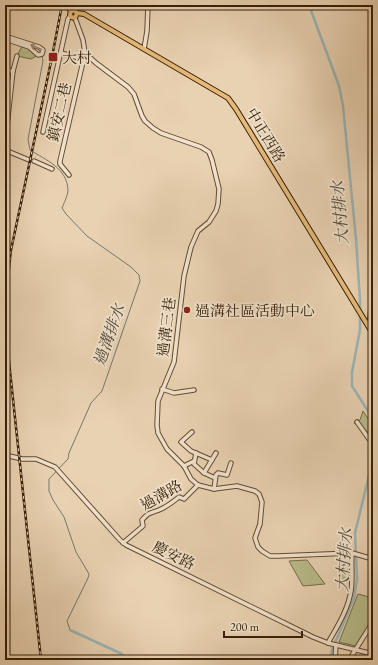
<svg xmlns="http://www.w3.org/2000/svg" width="378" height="665" font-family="'EB Garamond','Noto Serif TC',serif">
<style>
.green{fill:#b8bb8b;stroke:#786d49}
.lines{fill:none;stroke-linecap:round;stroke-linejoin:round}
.stream{stroke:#737970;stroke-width:1}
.canal{stroke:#9bb5b6;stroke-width:2.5}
.minor-casing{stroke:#644c32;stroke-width:5.5}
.major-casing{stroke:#371f07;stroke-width:6}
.minor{stroke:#f1e2cd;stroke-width:3.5}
.major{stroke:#e4b979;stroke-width:4}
.rail-casing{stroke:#371f07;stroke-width:2.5}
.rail{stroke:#f1e2cd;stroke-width:1;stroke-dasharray:3;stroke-linecap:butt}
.oneway{stroke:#9d8a74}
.poi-dot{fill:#8f2418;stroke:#f1e2cd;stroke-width:1.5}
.labels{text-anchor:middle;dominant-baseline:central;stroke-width:3.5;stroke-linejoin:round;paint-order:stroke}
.poi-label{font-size:15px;fill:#371f07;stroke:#f1e2cd;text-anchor:start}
.street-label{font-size:15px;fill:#371f07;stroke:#f1e2cd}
.water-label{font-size:16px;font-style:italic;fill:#554c3c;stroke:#f1e2cd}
</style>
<rect width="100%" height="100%" fill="#e9d2b2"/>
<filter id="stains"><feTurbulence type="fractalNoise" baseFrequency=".005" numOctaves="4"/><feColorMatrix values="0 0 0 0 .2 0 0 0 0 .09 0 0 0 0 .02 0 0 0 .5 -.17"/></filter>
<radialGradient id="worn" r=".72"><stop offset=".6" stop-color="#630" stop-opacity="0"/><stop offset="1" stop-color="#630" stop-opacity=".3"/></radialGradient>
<g class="green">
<polygon points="23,44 38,55 31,59 17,56"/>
<polygon points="363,411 373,426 373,434 371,434 354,423 360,420"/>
<polygon points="307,560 325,584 303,586 289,561"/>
<polygon points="348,570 348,580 340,580 340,570"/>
<polygon points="358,594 373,598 373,619 356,646 339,642"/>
</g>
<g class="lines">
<path class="stream" d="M42,55L43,61L28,139L30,150C46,160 67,168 68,190C68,195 64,203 62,208L66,214L87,236L131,267L139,275L140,281L102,391L91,403L69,453L68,459L49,479V491L53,500L64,517L76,552L89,574L88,578L67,621L70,630"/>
<g class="canal">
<polyline points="309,5 339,86 343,106 356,239 360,300 360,330 352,372 352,386 373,419"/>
<polyline points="70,630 122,654 123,660"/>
<polyline points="330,660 332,650 354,598 357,579 355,533 373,459"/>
</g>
<defs>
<g id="minor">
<path d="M75,18L83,40L85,53L96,63L128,87L134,94L142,116L145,121L153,128L161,133L201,147L209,152L212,160L219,189L218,204L216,211L209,222L198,231L191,247L184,276L174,362L158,401L157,425L158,433L167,449L184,466L191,479L198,485L214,489L237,486L255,491L259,494L262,502L260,524L255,538L258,547L262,551L270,556H278L352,553C351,566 353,579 351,591C348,610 337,627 328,643"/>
<polyline points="5,36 39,47 43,50 42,54 38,55 29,47 5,39"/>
<polyline points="144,49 147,31 148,5"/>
<polyline points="61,53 83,59"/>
<polyline points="5,71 13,71"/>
<polyline points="43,132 68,19 70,16"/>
<polyline points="5,144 13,71 17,56"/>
<polyline points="5,150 29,160"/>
<polyline points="34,161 52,169"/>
<polyline points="69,175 60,164 60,161 85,53"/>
<polyline points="369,326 373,288"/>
<polyline points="162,389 174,393 194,390"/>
<polyline points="357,422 369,439"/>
<polyline points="192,432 181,442 191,451 212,460"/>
<polyline points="372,441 373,442"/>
<polyline points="196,453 194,464 204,473 215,478"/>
<polyline points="5,455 22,459 36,459 55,467 120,540 126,545 313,637 328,643 373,654"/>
<polyline points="184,466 194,461"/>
<polyline points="204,473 216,453"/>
<polyline points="214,489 216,475 218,473 227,475 231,463"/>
<path d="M123,543L143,526L142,520C149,512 149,514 159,510C166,507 173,502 179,497L184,499L198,485"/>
<polyline points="352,553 373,559"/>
<polyline points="335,660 336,645"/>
<polyline points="349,660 373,622"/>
</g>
<g id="major">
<polyline points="66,5 71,11 70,15 71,17 75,18 77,13"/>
<polyline points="71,11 74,10 77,13 84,14 228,98 236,109 373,334"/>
</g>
</defs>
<use href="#minor" class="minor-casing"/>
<use href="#major" class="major-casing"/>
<use href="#minor" class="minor"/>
<use href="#major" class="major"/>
<defs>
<polyline id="rail" points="41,660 6,334 5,302 11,250 52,57 62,5"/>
</defs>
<use href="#rail" class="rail-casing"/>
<use href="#rail" class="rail"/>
</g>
<defs><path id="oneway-shaft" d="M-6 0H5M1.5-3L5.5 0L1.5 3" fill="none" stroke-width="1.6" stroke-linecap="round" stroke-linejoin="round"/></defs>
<use class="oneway" href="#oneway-shaft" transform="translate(36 47) rotate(-155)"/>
<g class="poi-dot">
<rect x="48" y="52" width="10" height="10" rx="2"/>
<circle cx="187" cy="310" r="4"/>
</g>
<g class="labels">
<g class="poi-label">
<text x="62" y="57">大村</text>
<text x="195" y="310">過溝社區活動中心</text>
</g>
<g class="street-label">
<text transform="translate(59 112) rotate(-77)">鎮安二巷</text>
<text transform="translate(266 135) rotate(59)">中正西路</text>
<text transform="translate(166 327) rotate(-83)">過溝三巷</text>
<text transform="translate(161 495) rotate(-30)">過溝路</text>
<text transform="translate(174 555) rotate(26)">慶安路</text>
</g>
<g class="water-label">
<text transform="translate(340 213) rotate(-95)">大村排水</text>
<text transform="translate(109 335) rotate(-71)">過溝排水</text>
<text transform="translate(344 560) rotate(-86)">大村排水</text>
</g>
</g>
<rect width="378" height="665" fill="none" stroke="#e9d2b2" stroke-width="20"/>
<rect x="6" y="6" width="366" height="653" fill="none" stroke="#371f07" stroke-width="2"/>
<rect x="10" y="10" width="358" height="645" fill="none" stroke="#371f07"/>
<path d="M224 631v6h78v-6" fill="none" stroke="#371f07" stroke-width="2"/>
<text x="230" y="631" font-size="12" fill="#371f07" stroke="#f1e2cd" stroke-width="3" paint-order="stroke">200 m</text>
<rect width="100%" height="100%" filter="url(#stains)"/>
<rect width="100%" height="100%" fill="url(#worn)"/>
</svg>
